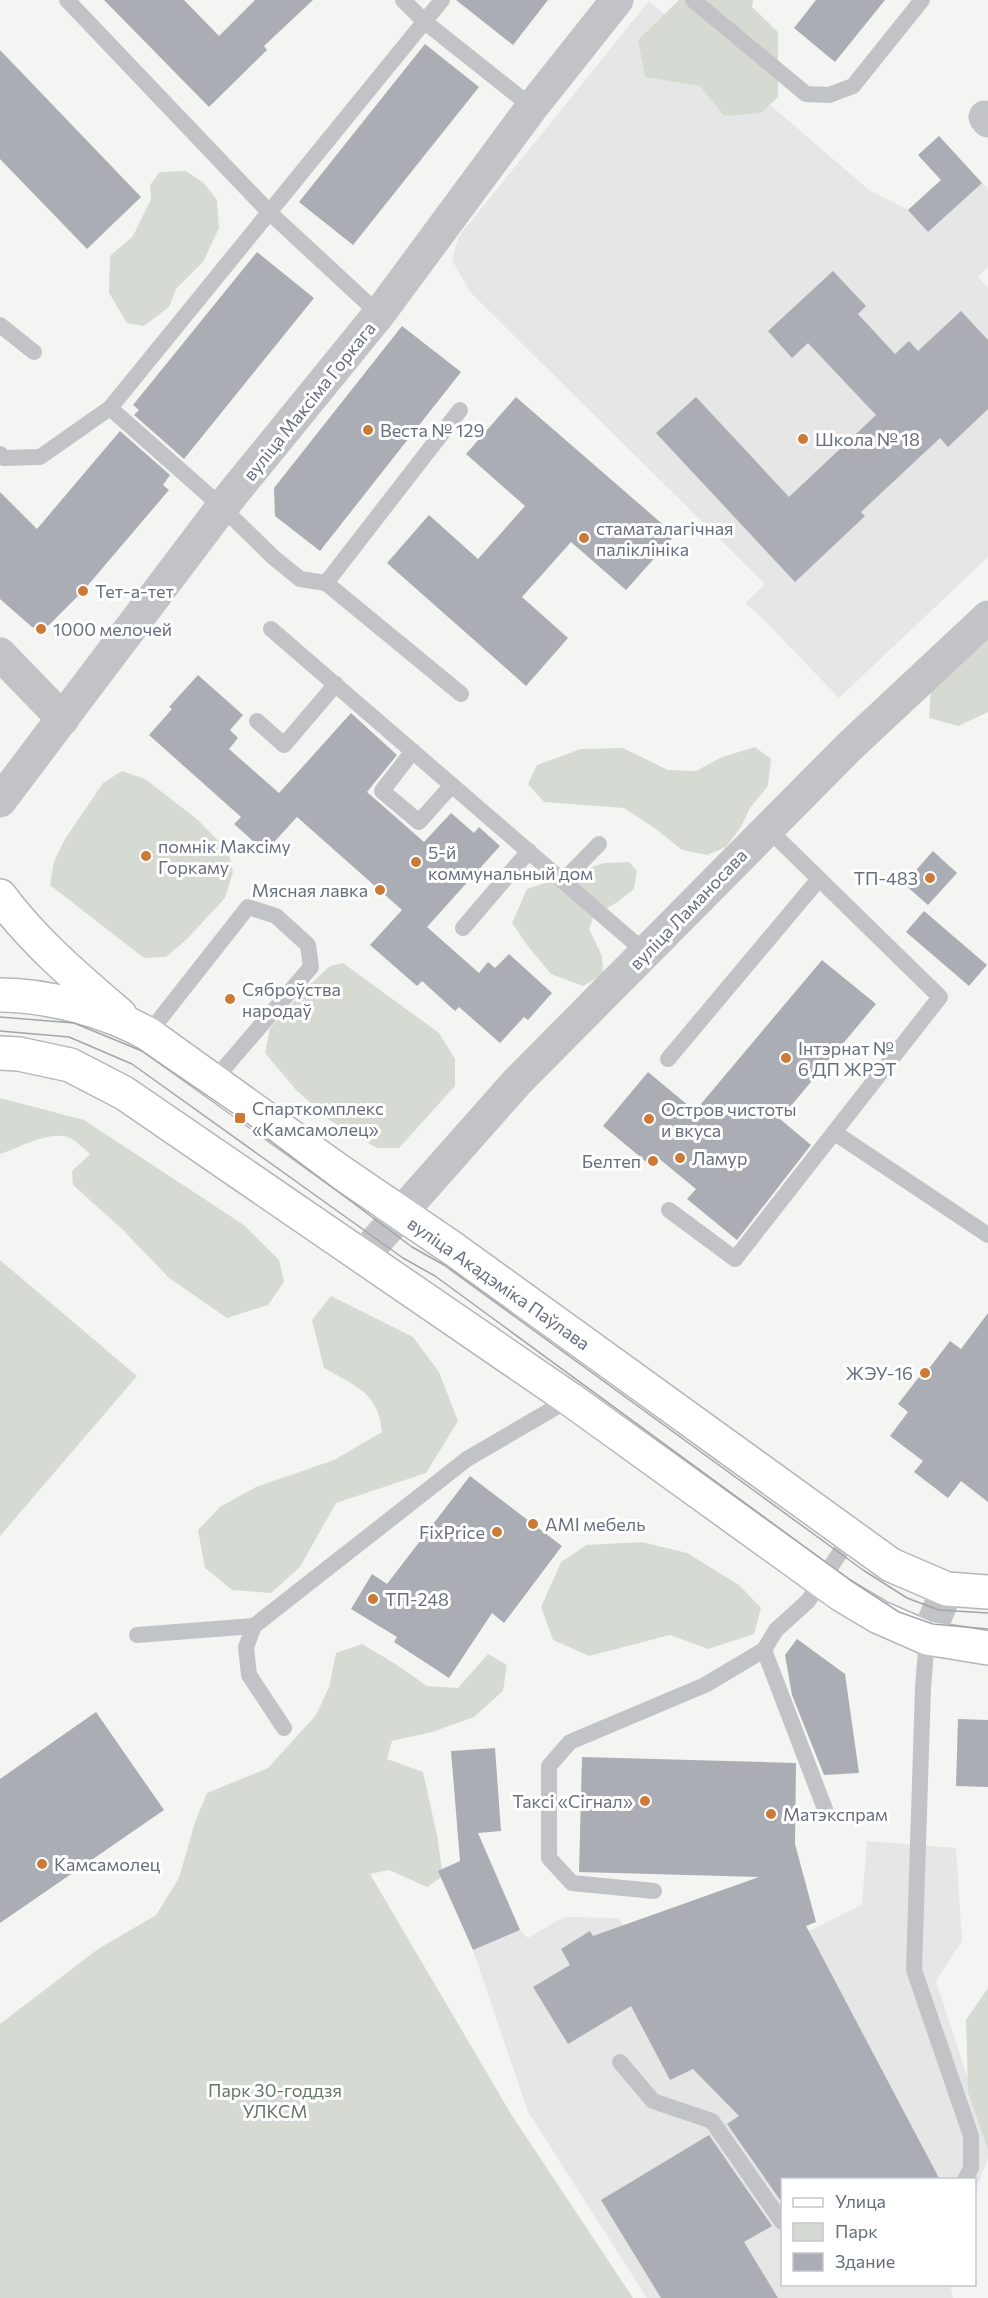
<svg xmlns="http://www.w3.org/2000/svg" width="988" height="2298" font-family="Commissioner,sans-serif">
<style>
.built{fill:#e5e6e5}
.green{fill:#d5dbd3}
.building{fill:#aaaeb4}
.lines{fill:none;stroke-linecap:round;stroke-linejoin:round}
.secondary-casing{stroke:#b3b6bb;stroke-width:36}
.service{stroke:#c1c3c6;stroke-width:16}
.minor{stroke:#c1c3c6;stroke-width:33}
.secondary{stroke:#fff;stroke-width:33}
.tram{stroke:#a2a5ab;stroke-width:1.5}
.poi-dot{fill:#cd7a39;stroke:#fff;stroke-width:2}
.labels{text-anchor:middle;dominant-baseline:central;stroke-width:6;stroke-linejoin:round;paint-order:stroke}
.street-label{font-size:18px;fill:#67707f;stroke:#fff}
.poi-label{font-size:18px;fill:#67707f;stroke:#fff;text-anchor:start}
.park-label{font-size:18px;fill:#657765;stroke:#fff}
</style>
<rect width="100%" height="100%" fill="#f4f5f2"/>
<g class="built">
<polygon points="649,1 869,190 908,210 941,180 918,155 939,136 988,189 988,267 978,277 988,288 988,557 839,698 761,617 745,603 765,584 471,293 452,260 459,236"/>
<polygon points="867,1841 956,1848 962,1941 936,1981 988,2140 988,2158 975,2192 974,2180 782,2180 782,2284 950,2285 953,2298 647,2298 528,2112 473,1950 520,1930 528,1938 564,1917 618,1918 674,1997 862,1905"/>
</g>
<g class="green">
<polygon points="679,0 753,0 752,7 778,32 778,97 761,113 724,116 700,86 645,77 638,40"/>
<polygon points="186,171 204,183 217,200 219,228 203,262 176,289 169,307 144,326 127,323 109,293 110,256 133,236 151,199 150,185 160,172"/>
<polygon points="988,638 988,712 958,726 929,718 931,690"/>
<polygon points="755,747 771,759 768,786 750,808 741,827 726,847 707,855 682,850 656,829 624,808 544,802 528,784 537,765 581,749 623,748 668,770 696,771 722,757"/>
<polygon points="122,771 145,779 198,820 228,851 233,872 225,898 187,939 166,957 144,958 50,885 54,861 65,839 103,783"/>
<polygon points="629,862 637,871 634,889 616,903 594,915 589,929 602,956 603,974 583,986 551,974 527,945 512,923 527,889 604,863"/>
<polygon points="343,963 439,1033 455,1059 455,1086 399,1148 377,1148 331,1121 297,1091 265,1053 270,1028 305,989 330,966"/>
<path d="M0,1098L84,1120L244,1225L279,1260L284,1282L268,1305L227,1318L169,1278L122,1229L73,1185L72,1171L90,1154C84,1149 78,1143 72,1139C52,1128 20,1148 0,1154Z"/>
<polygon points="0,1260 137,1376 0,1536"/>
<path d="M331,1296L413,1337L439,1372L458,1421L426,1473L336,1503L300,1567L271,1593L232,1590L205,1568L198,1530L220,1507L256,1487L334,1460L382,1432C379,1393 354,1385 324,1368L312,1320Z"/>
<polygon points="642,1542 687,1553 739,1585 761,1608 754,1634 708,1649 670,1635 589,1656 553,1640 541,1607 561,1562 587,1545"/>
<polygon points="362,1644 397,1665 427,1686 458,1688 488,1654 507,1665 503,1691 474,1717 432,1732 392,1741 387,1759 423,1772 437,1835 443,1876 427,1887 389,1870 370,1874 511,2114 633,2298 0,2298 0,2024 98,1949 156,1915 179,1878 195,1822 207,1793 268,1768 316,1715 329,1687 336,1653"/>
<polygon points="988,1988 988,2150 968,2092 966,2020"/>
</g>
<g class="building">
<polygon points="104,0 184,0 219,36 255,0 313,0 264,46 267,50 209,107"/>
<polygon points="456,0 548,0 513,45"/>
<polygon points="816,0 885,0 835,62 794,28"/>
<polygon points="425,44 479,87 353,245 299,202"/>
<polygon points="0,50 141,197 87,249 0,159"/>
<polygon points="939,136 982,183 928,232 908,210 941,180 918,155"/>
<polygon points="257,252 314,298 184,459 134,415 139,410 133,405"/>
<polygon points="833,271 866,306 858,314 895,354 909,341 918,351 961,311 988,340 988,409 948,447 940,438 861,512 865,516 795,582 656,433 696,397 789,497 876,415 808,343 792,358 768,331"/>
<polygon points="402,326 461,372 320,551 275,516 274,488"/>
<polygon points="516,397 675,535 626,590 571,542 522,597 568,638 526,686 387,563 429,515 478,559 525,506 466,454"/>
<polygon points="120,431 170,475 163,485 169,490 83,591 49,625 41,629 32,627 0,599 0,492 37,529"/>
<polygon points="198,675 243,715 230,730 238,738 229,749 279,793 351,713 397,755 367,792 375,799 424,842 451,813 474,833 479,827 500,846 427,927 479,973 488,962 495,968 509,954 552,993 528,1020 524,1017 500,1043 459,1007 455,1011 422,981 417,986 370,945 402,910 297,817 265,852 234,824 241,817 149,735 172,709 169,707"/>
<polygon points="933,851 957,873 928,905 904,884"/>
<polygon points="924,911 987,965 969,986 906,932"/>
<polygon points="822,960 876,1004 780,1119 811,1145 737,1240 687,1199 696,1189 657,1157 650,1165 603,1126 648,1072 695,1111"/>
<polygon points="988,1313 988,1502 961,1481 948,1498 914,1472 923,1461 890,1436 908,1412 898,1404 919,1377 921,1379 950,1341 961,1349"/>
<polygon points="470,1476 562,1546 504,1623 492,1613 449,1678 394,1642 397,1637 351,1609 372,1574 387,1584"/>
<polygon points="797,1639 845,1674 859,1773 824,1775 792,1695 785,1655"/>
<polygon points="96,1712 164,1810 0,1923 0,1779"/>
<polygon points="958,1719 988,1720 988,1787 956,1786"/>
<polygon points="495,1748 501,1831 478,1833 520,1930 473,1950 438,1871 460,1861 451,1751"/>
<polygon points="582,1757 796,1763 795,1844 816,1922 806,1926 940,2180 783,2180 783,2204 727,2124 739,2116 693,2069 670,2080 631,2006 568,2044 533,1987 570,1965 561,1949 590,1931 593,1936 759,1877 579,1872"/>
<polygon points="709,2135 772,2226 744,2242 778,2298 661,2298 601,2200"/>
</g>
<g class="lines">
<defs>
<g id="secondary">
<path d="M0,896C33,941 78,979 120,1015"/>
<path d="M0,995C47,995 108,1011 148,1034L339,1171L455,1250L891,1565L947,1589L988,1592"/>
<polyline points="0,1053 19,1054 70,1065 124,1093 570,1399 842,1595 879,1617 927,1638 988,1648"/>
</g>
</defs>
<use href="#secondary" class="secondary-casing"/>
<g class="service">
<polyline points="67,0 270,213 379,314"/>
<polyline points="403,0 425,22 532,107"/>
<polyline points="693,0 806,94 829,95 853,86 922,0"/>
<polyline points="0,325 34,352"/>
<polyline points="110,408 442,0"/>
<polyline points="0,454 4,458 40,457 110,408 222,507 273,557 300,579 326,583 460,410"/>
<polyline points="326,583 461,694"/>
<polyline points="271,629 645,952"/>
<polyline points="257,721 284,745 336,684"/>
<polyline points="413,751 382,791 419,822 452,785"/>
<polyline points="563,881 599,844"/>
<polyline points="463,928 529,851"/>
<polyline points="148,1034 248,907 276,916 308,945 311,967 214,1080"/>
<polyline points="668,1059 819,879"/>
<polyline points="835,1133 988,1235"/>
<polyline points="669,1210 735,1259 940,997 767,828"/>
<polyline points="137,1635 254,1626"/>
<polyline points="927,1638 923,1687 914,1970 971,2136 971,2168 965,2180"/>
<polyline points="284,1728 249,1675 246,1647 254,1626 467,1459 570,1399"/>
<polyline points="825,1809 764,1650 776,1630 808,1601 851,1536"/>
<polyline points="654,1891 572,1883 549,1858 549,1766 570,1742 705,1685 764,1650"/>
<polyline points="620,2062 653,2101 712,2121 782,2222"/>
</g>
<g class="minor">
<polyline points="985,117 988,121"/>
<polyline points="0,654 63,719"/>
<polyline points="0,801 222,507 379,314 532,107 617,0"/>
<polyline points="363,1256 517,1082 849,747 988,617"/>
<polyline points="927,1638 947,1589"/>
</g>
<use href="#secondary" class="secondary"/>
<g class="tram">
<polyline points="0,1017 74,1023 142,1051 240,1118 412,1247 444,1265 863,1570 907,1598 939,1610 988,1613"/>
<polyline points="0,1031 69,1037 132,1064 403,1258 435,1276 850,1580 899,1612 933,1624 988,1629"/>
</g>
</g>
<g class="poi-dot">
<circle cx="368" cy="430" r="6"/>
<circle cx="803" cy="439" r="6"/>
<circle cx="584" cy="538" r="6"/>
<circle cx="83" cy="591" r="6"/>
<circle cx="41" cy="629" r="6"/>
<circle cx="146" cy="856" r="6"/>
<circle cx="416" cy="862" r="6"/>
<circle cx="930" cy="878" r="6"/>
<circle cx="380" cy="890" r="6"/>
<circle cx="230" cy="999" r="6"/>
<circle cx="786" cy="1058" r="6"/>
<rect x="234" y="1112" width="12" height="12" rx="3"/>
<circle cx="649" cy="1119" r="6"/>
<circle cx="680" cy="1158" r="6"/>
<circle cx="653" cy="1161" r="6"/>
<circle cx="925" cy="1373" r="6"/>
<circle cx="533" cy="1524" r="6"/>
<circle cx="497" cy="1532" r="6"/>
<circle cx="373" cy="1599" r="6"/>
<circle cx="645" cy="1801" r="6"/>
<circle cx="771" cy="1814" r="6"/>
<circle cx="42" cy="1864" r="6"/>
</g>
<g class="labels">
<g class="street-label">
<text transform="translate(309 401) rotate(-51)">вуліца Максіма Горкага</text>
<text transform="translate(688 909) rotate(-46)">вуліца Ламаносава</text>
<text transform="translate(499 1283) rotate(35)">вуліца Акадэміка Паўлава</text>
</g>
<g class="poi-label">
<text x="380" y="430">Веста № 129</text>
<text x="815" y="439">Школа № 18</text>
<text x="596" y="528">стаматалагічная<tspan x="596" dy="21">паліклініка</tspan></text>
<text x="95" y="591">Тет-а-тет</text>
<text x="53" y="629">1000 мелочей</text>
<text x="158" y="846">помнік Максіму<tspan x="158" dy="21">Горкаму</tspan></text>
<text x="428" y="852">5-й<tspan x="428" dy="21">коммунальный дом</tspan></text>
<text x="918" y="878" text-anchor="end">ТП-483</text>
<text x="368" y="890" text-anchor="end">Мясная лавка</text>
<text x="242" y="989">Сяброўства<tspan x="242" dy="21">народаў</tspan></text>
<text x="798" y="1048">Інтэрнат №<tspan x="798" dy="21">6 ДП ЖРЭТ</tspan></text>
<text x="252" y="1108">Спарткомплекс<tspan x="252" dy="21">«Камсамолец»</tspan></text>
<text x="661" y="1109">Остров чистоты<tspan x="661" dy="21">и вкуса</tspan></text>
<text x="692" y="1158">Ламур</text>
<text x="641" y="1161" text-anchor="end">Белтеп</text>
<text x="913" y="1373" text-anchor="end">ЖЭУ-16</text>
<text x="545" y="1524">AMI мебель</text>
<text x="485" y="1532" text-anchor="end">FixPrice</text>
<text x="385" y="1599">ТП-248</text>
<text x="633" y="1801" text-anchor="end">Таксі «Сігнал»</text>
<text x="783" y="1814">Матэкспрам</text>
<text x="54" y="1864">Камсамолец</text>
</g>
<g class="park-label">
<text x="275" y="2090">Парк 30-годдзя<tspan x="275" dy="21">УЛКСМ</tspan></text>
</g>
</g>
<rect x="781" y="2178" width="195" height="108" fill="#ffffff" stroke="#c2c6cc" stroke-width="1.5"/>
<rect x="793" y="2198" width="30" height="9" fill="#ffffff" stroke="#c2c6cc" stroke-width="1.5"/>
<text x="835" y="2208" font-size="18" fill="#67707f">Улица</text>
<rect x="793" y="2223" width="30" height="18" fill="#d5dbd3" stroke="#c2c6cc" stroke-width="1.5"/>
<text x="835" y="2238" font-size="18" fill="#67707f">Парк</text>
<rect x="793" y="2253" width="30" height="18" fill="#aaaeb4" stroke="#c2c6cc" stroke-width="1.5"/>
<text x="835" y="2268" font-size="18" fill="#67707f">Здание</text>
</svg>
